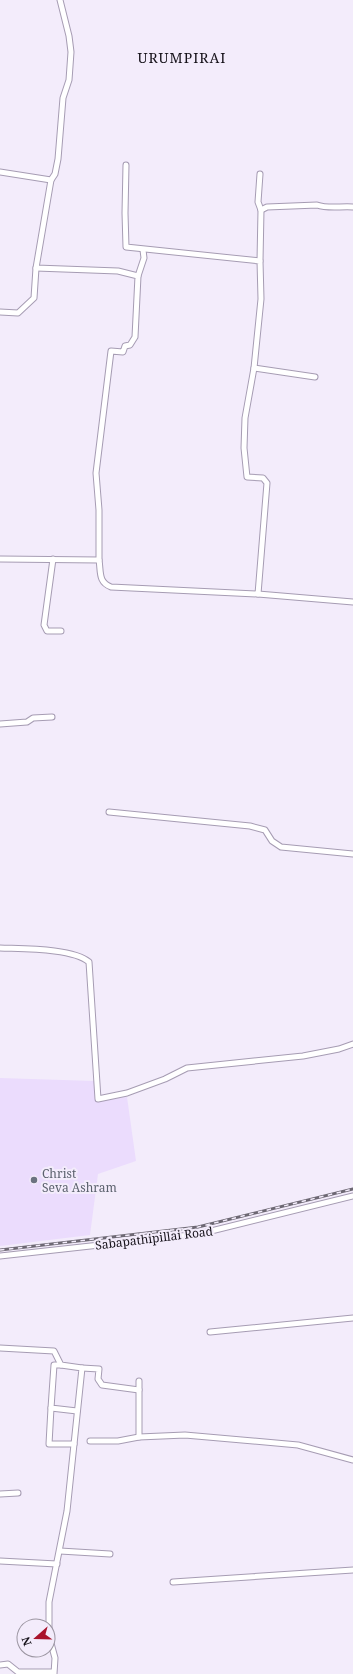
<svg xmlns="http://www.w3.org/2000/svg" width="353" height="1674" font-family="'Noto Serif',serif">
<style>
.built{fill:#ebdcfd}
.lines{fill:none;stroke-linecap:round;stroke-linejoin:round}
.street-casing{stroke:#a69cb3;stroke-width:7}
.street{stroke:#fff;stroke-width:5}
.rail-casing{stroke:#6d6873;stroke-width:3}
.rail{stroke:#f3ecfb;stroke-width:1.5;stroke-dasharray:4.5;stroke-linecap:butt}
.worship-dot{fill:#6b7280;stroke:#f3ecfb;stroke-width:1.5}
.labels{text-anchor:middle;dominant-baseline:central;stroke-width:4;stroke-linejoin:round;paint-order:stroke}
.worship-label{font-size:12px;fill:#5b616d;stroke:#f3ecfb;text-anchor:start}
.street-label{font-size:12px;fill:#16121a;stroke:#f3ecfb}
.quarter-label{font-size:14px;letter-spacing:1px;fill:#16121a;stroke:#f3ecfb}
</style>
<rect width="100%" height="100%" fill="#f3ecfb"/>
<polygon class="built" points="0,1078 94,1081 95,1101 127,1097 136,1161 98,1174 90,1235 0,1246"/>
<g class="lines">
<defs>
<g id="street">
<polyline points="126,165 125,213 126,247 260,261 261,299 254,368 245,418 244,448 247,477 263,478 267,483 258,594"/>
<polyline points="0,172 51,180 55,174 58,159 63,98 69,80 71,52 69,36 60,0"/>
<polyline points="260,174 258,202 261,210 260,261"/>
<polyline points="51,180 36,268 118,271 138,276 135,337 130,345 125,346 123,352 111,351 96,473 99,510 99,560"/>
<path d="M261,210L267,207L317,205C328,209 341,206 353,207"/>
<polyline points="138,276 144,258 143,250"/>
<polyline points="0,312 18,313 34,298 36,268"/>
<polyline points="254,368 315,377"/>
<path d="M0,559L99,560C101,572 98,582 111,587L258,594L353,602"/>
<polyline points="53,559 44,625 47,631 61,631"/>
<polyline points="0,724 27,722 33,718 52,717"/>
<polyline points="109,812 250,826 265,830 272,841 281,847 353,854"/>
<path d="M0,948C22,949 73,948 89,962L98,1099L127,1093L165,1079L187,1068L303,1056L339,1049L353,1044"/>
<polyline points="0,1256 199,1234 353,1196"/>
<polyline points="210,1332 353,1318"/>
<polyline points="0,1348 54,1351 61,1365 82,1368 67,1511 49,1602 49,1636 55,1658 54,1674"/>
<polyline points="61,1365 54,1365 51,1408 77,1411"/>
<polyline points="82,1368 99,1369 98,1379 102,1385 139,1390"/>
<polyline points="139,1381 139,1437"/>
<polyline points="51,1408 49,1444 74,1444"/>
<polyline points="90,1441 118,1441 139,1437 185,1435 298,1445 353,1460"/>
<polyline points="0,1494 18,1493"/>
<polyline points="60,1551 110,1554"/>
<polyline points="0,1561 57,1564"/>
<polyline points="173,1582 353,1570"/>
<polyline points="0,1665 8,1664 18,1672 53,1672"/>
</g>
</defs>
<use href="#street" class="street-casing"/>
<use href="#street" class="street"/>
<defs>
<polyline id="rail" points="0,1250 198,1227 353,1189"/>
</defs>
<use href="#rail" class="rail-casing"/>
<use href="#rail" class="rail"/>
</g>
<circle class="worship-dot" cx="34" cy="1180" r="4"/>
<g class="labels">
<g class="worship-label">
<text x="42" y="1173">Christ<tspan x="42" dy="14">Seva Ashram</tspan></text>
</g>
<g class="street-label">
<text transform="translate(154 1238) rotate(-7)">Sabapathipillai Road</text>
</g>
<g class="quarter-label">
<text x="182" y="57">URUMPIRAI</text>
</g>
</g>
<g transform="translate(36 1638) rotate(250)"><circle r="19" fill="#f3ecfb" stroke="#9b95a1"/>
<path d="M0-3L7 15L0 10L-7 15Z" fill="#a9132b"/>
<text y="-6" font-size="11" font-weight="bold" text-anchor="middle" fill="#16121a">N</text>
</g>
</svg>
